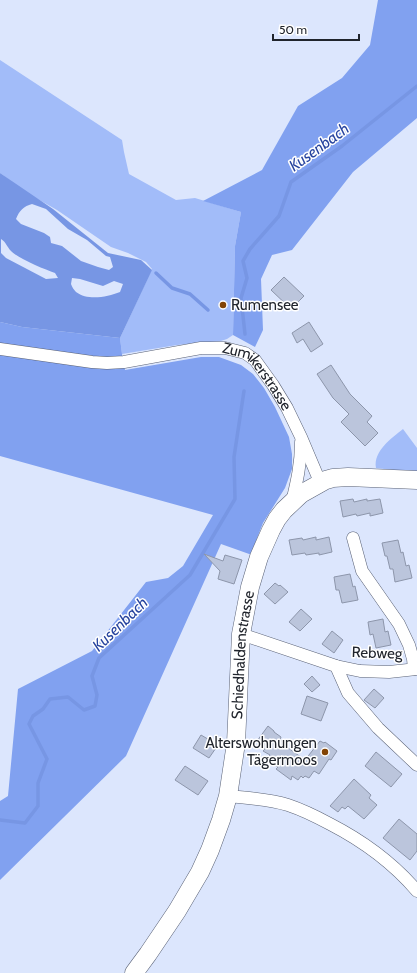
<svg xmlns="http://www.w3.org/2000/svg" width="417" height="973" font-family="Cabin,sans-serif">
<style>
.green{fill:#a2bcf9}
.forest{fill:#81a1f0}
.water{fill:#7796e4;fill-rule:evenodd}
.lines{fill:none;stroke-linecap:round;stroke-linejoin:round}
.stream{stroke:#7796e4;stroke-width:3.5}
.building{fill:#bbc5dc;stroke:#8d96ab}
.minor-casing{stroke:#5a6276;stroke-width:13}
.secondary-casing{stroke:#5a6276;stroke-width:19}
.minor{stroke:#fff;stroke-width:12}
.secondary{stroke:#fff;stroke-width:18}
.poi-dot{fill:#824304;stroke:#fff;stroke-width:1.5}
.labels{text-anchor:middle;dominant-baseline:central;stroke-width:3;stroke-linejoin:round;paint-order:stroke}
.poi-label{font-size:15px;fill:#20242c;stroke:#fff;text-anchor:start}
.street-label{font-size:15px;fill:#20242c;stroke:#fff}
.water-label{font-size:16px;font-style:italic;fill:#27449f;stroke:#fff}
</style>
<rect width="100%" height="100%" fill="#dce6fd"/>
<g class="green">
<polygon points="0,60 122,140 124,152 129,174 176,200 195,198 241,212 235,246 233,335 227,339 221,341 177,345 122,354 120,338 152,269 146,262 128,253 111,247 57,210 27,193 0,173"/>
<path d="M403,429L417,448V473L376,468C373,451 392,438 403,429Z"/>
</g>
<g class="forest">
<polygon points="378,0 417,0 417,118 353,172 292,250 272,255 261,279 263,330 255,347 233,335 235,246 241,212 203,201 262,170 298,106 342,78 370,45"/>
<polygon points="0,322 22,327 120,338 122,354 125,370 201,357 219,357 241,365 253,374 264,388 275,407 289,437 292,454 292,469 285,488 263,523 254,546 252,555 221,544 126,756 0,880 0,801 8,796 18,689 92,651 146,582 168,578 183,566 213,515 0,456"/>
</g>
<path class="water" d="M0,173L53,209L108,253L141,260L152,270L120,338L22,327L0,322ZM32,204L46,209L68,229L87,240L106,256L110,257L113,267L109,270L98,267L81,261L62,246L51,243L50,237L44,233L21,224L16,219C19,211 24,206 32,204ZM1,239C6,242 7,247 11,251C19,259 44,269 55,273L58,278L46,279L6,258L1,253ZM72,278L80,279L103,286L114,281L123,284L120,292C107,297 88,301 76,292C74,290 72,287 71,284Z"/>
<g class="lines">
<g class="stream">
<polyline points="156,273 172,288 190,294 208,310"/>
<polyline points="245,334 241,298 247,278 243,261 250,249 279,216 291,182 342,146 417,86"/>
<polyline points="0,820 25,823 38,806 38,783 47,759 29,724 33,716 43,709 50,699 68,697 84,710 95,706 97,695 92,676 99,658 190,575 235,499 234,457 244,391"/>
</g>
</g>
<g class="building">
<polygon points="284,277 304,296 291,309 271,290"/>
<polygon points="309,322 323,344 311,352 303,339 297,343 292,333"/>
<polygon points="331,365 350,394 372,416 367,422 378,433 365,446 341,422 349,414 333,398 317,374"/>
<polygon points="353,499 354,502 367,499 367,501 380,499 383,513 370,516 370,513 357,516 356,514 343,517 340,501"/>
<polygon points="316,537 316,540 329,537 332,552 319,555 319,553 306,555 305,553 292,555 289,540 302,538 303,540"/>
<polygon points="398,540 401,553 403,552 406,566 409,565 412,578 395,582 393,569 390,569 387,556 385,556 382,543"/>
<polygon points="204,554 223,561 225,555 242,560 234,584 218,579 220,571"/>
<polygon points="350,574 353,587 355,586 358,600 342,603 339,590 336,590 334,577"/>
<polygon points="275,583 279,586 280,585 288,592 275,604 264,594"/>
<polygon points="301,609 312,619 300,631 289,622"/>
<polygon points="383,619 385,632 388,631 391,645 376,648 373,634 370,635 368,622"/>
<polygon points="332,631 343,640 334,653 322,644"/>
<polygon points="312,676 320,685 312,692 304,684"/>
<polygon points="374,689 384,698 375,708 364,700"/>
<polygon points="307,696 328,703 321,721 301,714"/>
<polygon points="268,726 274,731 274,732 281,737 280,740 286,743 284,745 305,760 320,741 324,743 325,742 337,751 331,760 329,759 319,774 314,771 309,778 305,776 303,778 301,776 298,780 292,776 291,780 276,769 278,767 272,763 274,761 268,757 270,755 263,751 265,749 259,744 260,743 257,741"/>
<polygon points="201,735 218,745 209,758 193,748"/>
<polygon points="376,752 402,774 391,787 365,766"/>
<polygon points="185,766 208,781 198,795 175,780"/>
<polygon points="354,779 371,795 369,798 377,805 364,819 348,806 345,809 342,807 338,812 330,806"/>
<polygon points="399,819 417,834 417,851 410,860 383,838"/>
</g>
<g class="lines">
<defs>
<g id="minor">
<path id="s1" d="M0,349L92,362L107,363L124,362L201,348H225L245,353L255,360L273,385L287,408L301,437L320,482"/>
<path d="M292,502C297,481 301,464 301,442"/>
<polyline points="353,538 362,571 399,624 409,645 413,659 414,669"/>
<polyline points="241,634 336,666 348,693 378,728 417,765"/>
<polyline points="336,666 360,671 389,672 417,669"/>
<path d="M228,796C248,798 269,799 288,805C303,810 317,817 330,824C363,841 393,863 417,891"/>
</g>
<g id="secondary">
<path id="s2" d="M134,973L148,954L177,911L200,872L210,850L221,820L228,796L236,743L241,634L250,587L259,557L271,530L277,519L284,510L301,494L326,480L333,478L348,477L417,480"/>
</g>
</defs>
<use href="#minor" class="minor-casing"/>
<use href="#secondary" class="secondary-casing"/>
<use href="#minor" class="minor"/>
<use href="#secondary" class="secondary"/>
</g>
<g class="poi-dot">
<circle cx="223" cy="305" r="4"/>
<circle cx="325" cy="752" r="4"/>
</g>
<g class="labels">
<g class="poi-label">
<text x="231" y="305">Rumensee</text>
<text x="317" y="743" text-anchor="end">Alterswohnungen<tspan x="317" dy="17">Tägermoos</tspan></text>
</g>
<g class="street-label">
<text stroke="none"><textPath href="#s1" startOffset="272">Zumikerstrasse</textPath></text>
<text transform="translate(377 653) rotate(2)">Rebweg</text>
<text stroke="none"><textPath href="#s2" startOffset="344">Schiedhaldenstrasse</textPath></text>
</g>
<g class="water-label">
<text transform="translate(319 147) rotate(-36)">Kusenbach</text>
<text transform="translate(120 624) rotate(-44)">Kusenbach</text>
</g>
</g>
<path d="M273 34v6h86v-6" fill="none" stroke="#20242c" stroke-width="2"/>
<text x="279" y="34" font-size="12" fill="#20242c" stroke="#ffffff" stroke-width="3" paint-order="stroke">50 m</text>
</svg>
